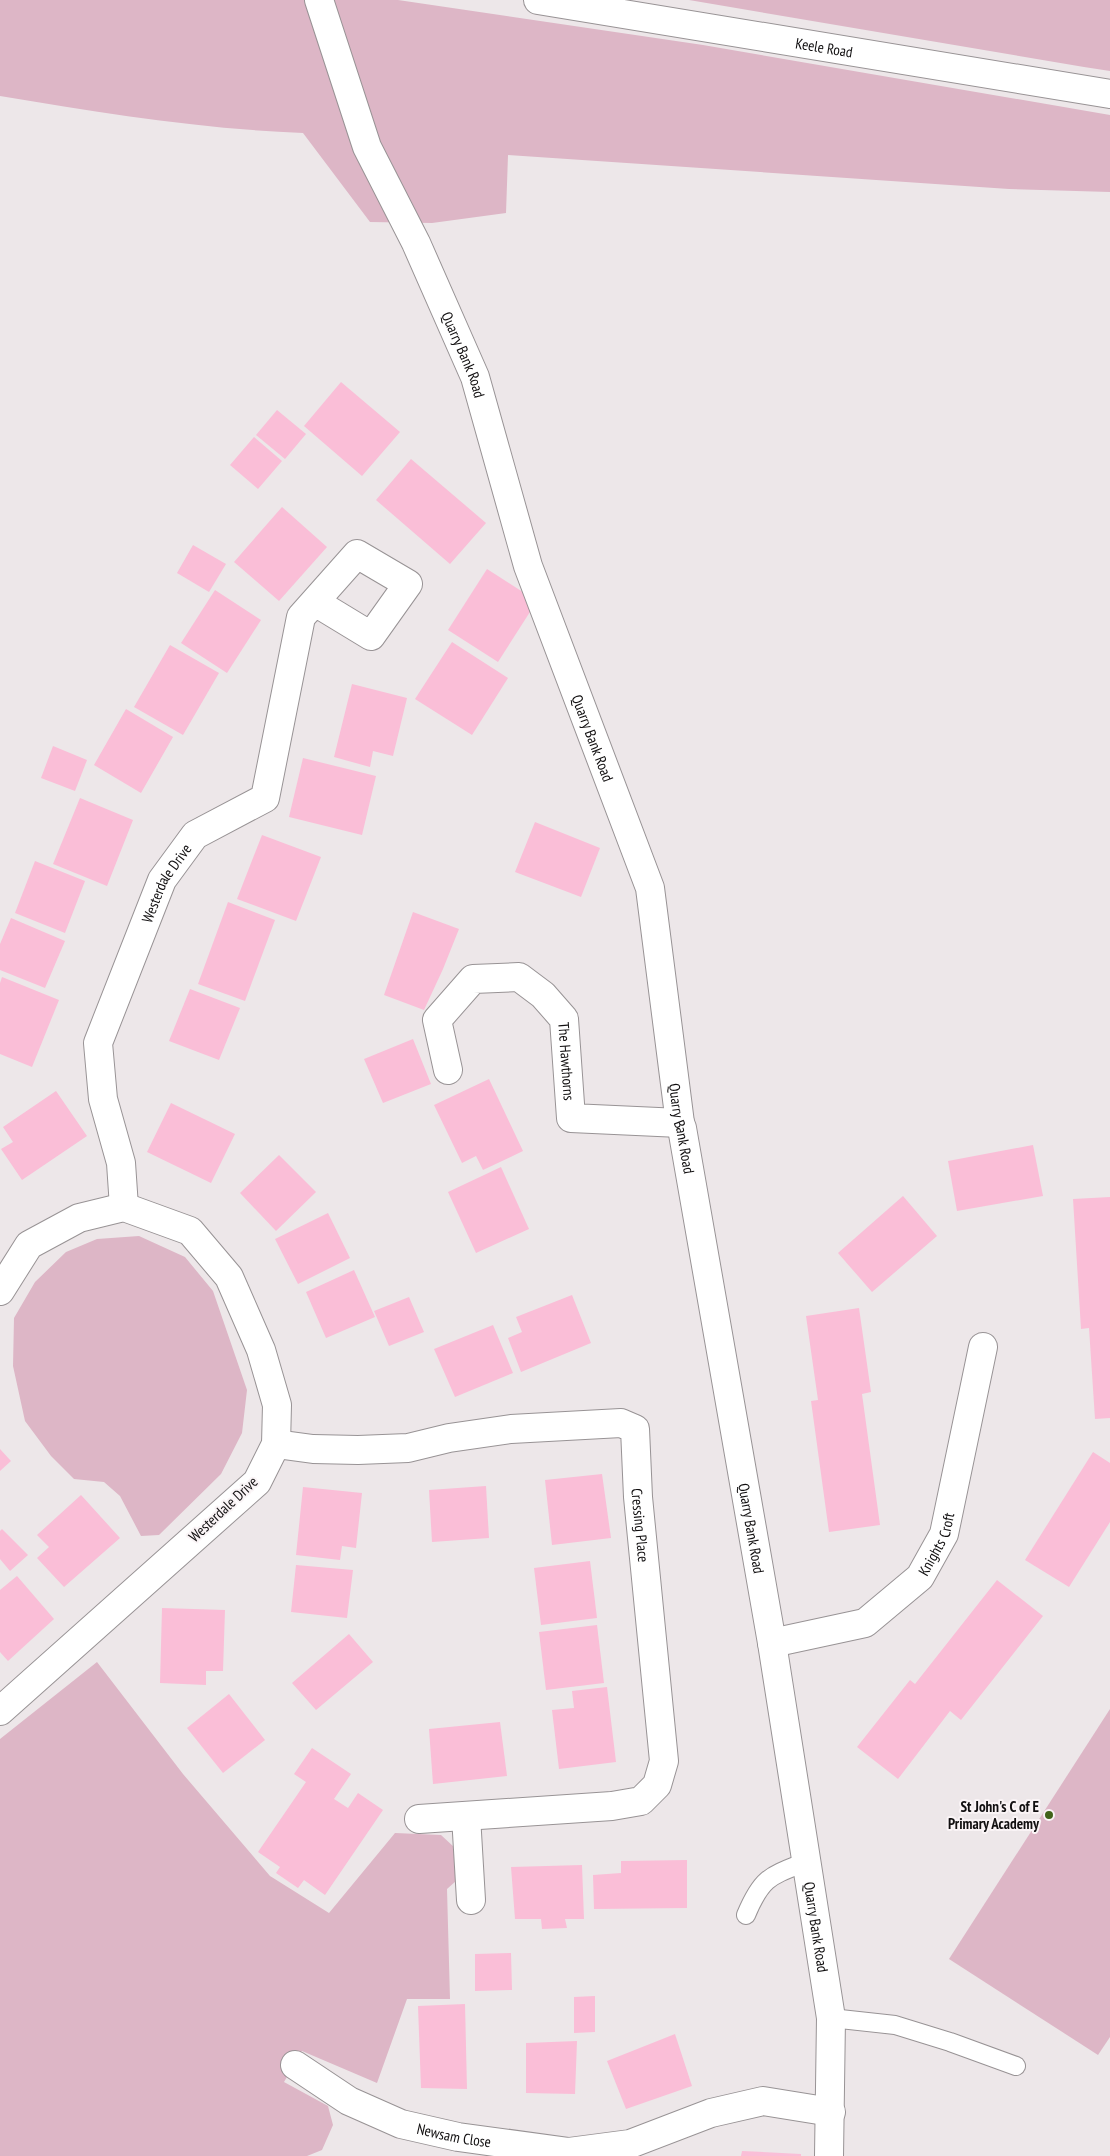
<svg xmlns="http://www.w3.org/2000/svg" width="1110" height="2156" font-family="'PT Sans Narrow',sans-serif">
<style>
.green{fill:#ddb6c6}
.building{fill:#fabed7}
.lines{fill:none;stroke-linecap:round;stroke-linejoin:round}
.service-casing{stroke:#989395;stroke-width:20}
.minor-casing{stroke:#989395;stroke-width:30}
.primary-casing{stroke:#989395;stroke-width:30}
.service{stroke:#fff;stroke-width:18}
.minor{stroke:#fff;stroke-width:28}
.primary{stroke:#fff;stroke-width:28}
.poi-dot{fill:#41631a;stroke:#faf4f6;stroke-width:2}
.labels{text-anchor:middle;dominant-baseline:central;stroke-width:4;stroke-linejoin:round;paint-order:stroke}
.street-label{font-size:15px;fill:#110f10;stroke:#faf4f6}
.poi-label{font-size:15px;font-weight:bold;fill:#110f10;stroke:#faf4f6;text-anchor:end}
</style>
<rect width="100%" height="100%" fill="#ede7e9"/>
<g class="green">
<path d="M0,0H398L703,45L1110,115V192L1009,189L508,155L506,213L432,223L370,222L303,133C201,129 101,113 0,96Z"/>
<polygon points="689,0 1110,0 1110,71 1084,67"/>
<polygon points="139,1236 185,1257 213,1291 247,1390 242,1433 221,1474 159,1535 141,1536 120,1496 104,1482 74,1479 51,1456 25,1421 13,1366 14,1318 35,1282 66,1252 97,1239"/>
<polygon points="97,1662 183,1774 270,1876 329,1913 395,1833 441,1835 454,1847 456,1881 447,1889 450,1999 407,1999 377,2083 302,2051 284,2082 328,2106 333,2125 322,2150 307,2156 0,2156 0,1739"/>
<polygon points="1110,1709 1110,2037 1098,2055 949,1959"/>
</g>
<g class="building">
<polygon points="341,382 400,432 362,476 304,426"/>
<polygon points="277,410 306,434 285,459 256,435"/>
<polygon points="254,437 282,461 258,489 230,465"/>
<polygon points="411,459 486,523 450,564 376,500"/>
<polygon points="282,507 327,547 279,601 234,562"/>
<polygon points="193,545 226,564 209,592 177,573"/>
<polygon points="487,569 537,601 498,662 448,630"/>
<polygon points="215,590 261,620 227,673 181,643"/>
<polygon points="452,642 508,678 472,735 415,699"/>
<polygon points="170,645 219,673 183,735 134,707"/>
<polygon points="352,684 407,698 393,756 373,751 370,767 334,757"/>
<polygon points="126,709 173,737 141,793 94,765"/>
<polygon points="53,746 87,760 75,791 41,778"/>
<polygon points="303,758 376,776 362,835 289,817"/>
<polygon points="80,798 133,820 107,886 53,864"/>
<polygon points="535,822 600,848 581,897 515,872"/>
<polygon points="262,835 321,857 296,921 237,899"/>
<polygon points="35,861 85,881 65,933 15,913"/>
<polygon points="228,902 275,920 245,1001 198,984"/>
<polygon points="413,912 459,929 443,969 424,1010 384,995"/>
<polygon points="11,918 65,941 45,988 0,970 0,944"/>
<polygon points="2,977 59,1000 32,1067 0,1054 0,983"/>
<polygon points="190,989 240,1008 219,1060 169,1041"/>
<polygon points="413,1039 431,1084 383,1103 364,1059"/>
<polygon points="489,1079 523,1151 483,1170 476,1156 462,1163 434,1105"/>
<polygon points="56,1091 87,1136 22,1180 1,1149 13,1142 3,1127"/>
<polygon points="171,1103 235,1134 211,1183 147,1152"/>
<polygon points="1033,1145 1043,1196 957,1211 948,1161"/>
<polygon points="279,1155 316,1192 276,1231 240,1193"/>
<polygon points="501,1167 529,1229 476,1253 448,1192"/>
<polygon points="903,1196 937,1236 872,1292 838,1253"/>
<polygon points="1110,1197 1110,1418 1095,1419 1089,1328 1081,1329 1073,1199"/>
<polygon points="328,1213 350,1258 298,1284 275,1239"/>
<polygon points="354,1270 375,1317 326,1338 306,1292"/>
<polygon points="572,1295 591,1343 521,1372 508,1338 522,1332 516,1317"/>
<polygon points="409,1297 424,1332 389,1346 374,1311"/>
<polygon points="859,1308 871,1392 862,1394 880,1525 829,1532 811,1401 818,1400 806,1316"/>
<polygon points="493,1325 513,1373 455,1397 434,1349"/>
<polygon points="0,1449 11,1461 0,1471"/>
<polygon points="1093,1452 1110,1463 1110,1522 1069,1587 1025,1560"/>
<polygon points="602,1474 611,1538 552,1545 545,1480"/>
<polygon points="486,1486 489,1538 432,1542 429,1490"/>
<polygon points="303,1487 362,1493 356,1548 342,1546 340,1560 296,1555"/>
<polygon points="81,1495 120,1538 64,1587 37,1558 49,1547 37,1535"/>
<polygon points="2,1529 28,1555 10,1571 0,1559 0,1531"/>
<polygon points="590,1561 597,1618 541,1625 534,1568"/>
<polygon points="296,1565 353,1570 347,1618 291,1612"/>
<polygon points="17,1576 54,1619 8,1661 0,1652 0,1590"/>
<polygon points="997,1580 1043,1616 961,1720 950,1711 898,1779 857,1747 910,1680 915,1684"/>
<polygon points="162,1608 225,1610 223,1671 206,1671 206,1685 160,1683"/>
<polygon points="597,1625 604,1683 546,1690 539,1632"/>
<polygon points="349,1634 373,1662 316,1710 292,1683"/>
<polygon points="607,1687 616,1762 559,1769 552,1710 574,1708 572,1691"/>
<polygon points="229,1694 265,1740 223,1773 187,1728"/>
<polygon points="500,1722 507,1776 433,1784 429,1729"/>
<polygon points="312,1748 351,1774 334,1799 348,1808 358,1793 383,1810 325,1895 304,1880 298,1888 276,1873 280,1867 258,1852 306,1782 294,1774"/>
<polygon points="687,1860 687,1908 594,1909 593,1875 621,1873 621,1861"/>
<polygon points="582,1865 584,1919 565,1919 567,1928 542,1929 541,1919 515,1919 511,1867"/>
<polygon points="511,1953 512,1990 475,1991 475,1954"/>
<polygon points="595,1996 595,2032 574,2033 574,1997"/>
<polygon points="465,2004 467,2089 421,2088 418,2006"/>
<polygon points="675,2034 692,2086 626,2109 607,2061"/>
<polygon points="577,2041 575,2094 526,2093 526,2043"/>
<polygon points="742,2151 801,2154 801,2156 741,2156"/>
</g>
<g class="lines">
<defs>
<g id="service">
<path d="M746,1915C762,1877 770,1876 806,1862"/>
<polyline points="831,2018 895,2025 950,2042 1016,2066"/>
</g>
<g id="minor">
<path id="s1" d="M319,0L367,147L416,243L475,377L528,566L650,888L680,1123L682,1128L772,1643L831,2018L829,2156"/>
<path id="s2" d="M448,1070L437,1020L473,979L519,977L543,995L564,1019L571,1118L680,1123"/>
<path id="s3" d="M124,1207L121,1163L103,1099L98,1043L162,880L195,835L265,798L301,617L357,554L408,584L371,636L315,602"/>
<polyline points="0,1291 29,1245 79,1218 124,1207 190,1231 229,1277 261,1350 277,1405 276,1444 257,1482 0,1711"/>
<path id="s4" d="M276,1444L313,1449L358,1450L408,1448L449,1438L511,1429L621,1423L635,1429L638,1497L664,1761L657,1785L641,1801L612,1806L419,1819"/>
<path id="s5" d="M772,1643L865,1623L920,1577L944,1534L983,1347"/>
<polyline points="466,1816 471,1900"/>
<path id="s6" d="M295,2065L349,2101L401,2124L458,2137L569,2152L630,2144L711,2113L763,2101L831,2112"/>
</g>
<g id="primary">
<path id="s7" d="M538,0L1110,94"/>
</g>
</defs>
<use href="#service" class="service-casing"/>
<use href="#minor" class="minor-casing"/>
<use href="#primary" class="primary-casing"/>
<use href="#service" class="service"/>
<use href="#minor" class="minor"/>
<use href="#primary" class="primary"/>
</g>
<circle class="poi-dot" cx="1049" cy="1815" r="5"/>
<g class="labels">
<g class="street-label">
<text stroke="none"><textPath href="#s7" startOffset="290">Keele Road</textPath></text>
<text stroke="none"><textPath href="#s1" startOffset="384">Quarry Bank Road</textPath></text>
<text stroke="none"><textPath href="#s1" startOffset="789">Quarry Bank Road</textPath></text>
<text stroke="none"><textPath href="#s3" startOffset="341">Westerdale Drive</textPath></text>
<text stroke="none"><textPath href="#s2" startOffset="256">The Hawthorns</textPath></text>
<text stroke="none"><textPath href="#s1" startOffset="1192">Quarry Bank Road</textPath></text>
<text transform="translate(223 1509) rotate(-43)">Westerdale Drive</text>
<text stroke="none"><textPath href="#s4" startOffset="459">Cressing Place</textPath></text>
<text stroke="none"><textPath href="#s1" startOffset="1598">Quarry Bank Road</textPath></text>
<text stroke="none"><textPath href="#s5" startOffset="204">Knights Croft</textPath></text>
<text stroke="none"><textPath href="#s1" startOffset="2002">Quarry Bank Road</textPath></text>
<text stroke="none"><textPath href="#s6" startOffset="176">Newsam Close</textPath></text>
</g>
<g class="poi-label">
<text x="1039" y="1806">St John's C of E<tspan x="1039" dy="17">Primary Academy</tspan></text>
</g>
</g>
</svg>
